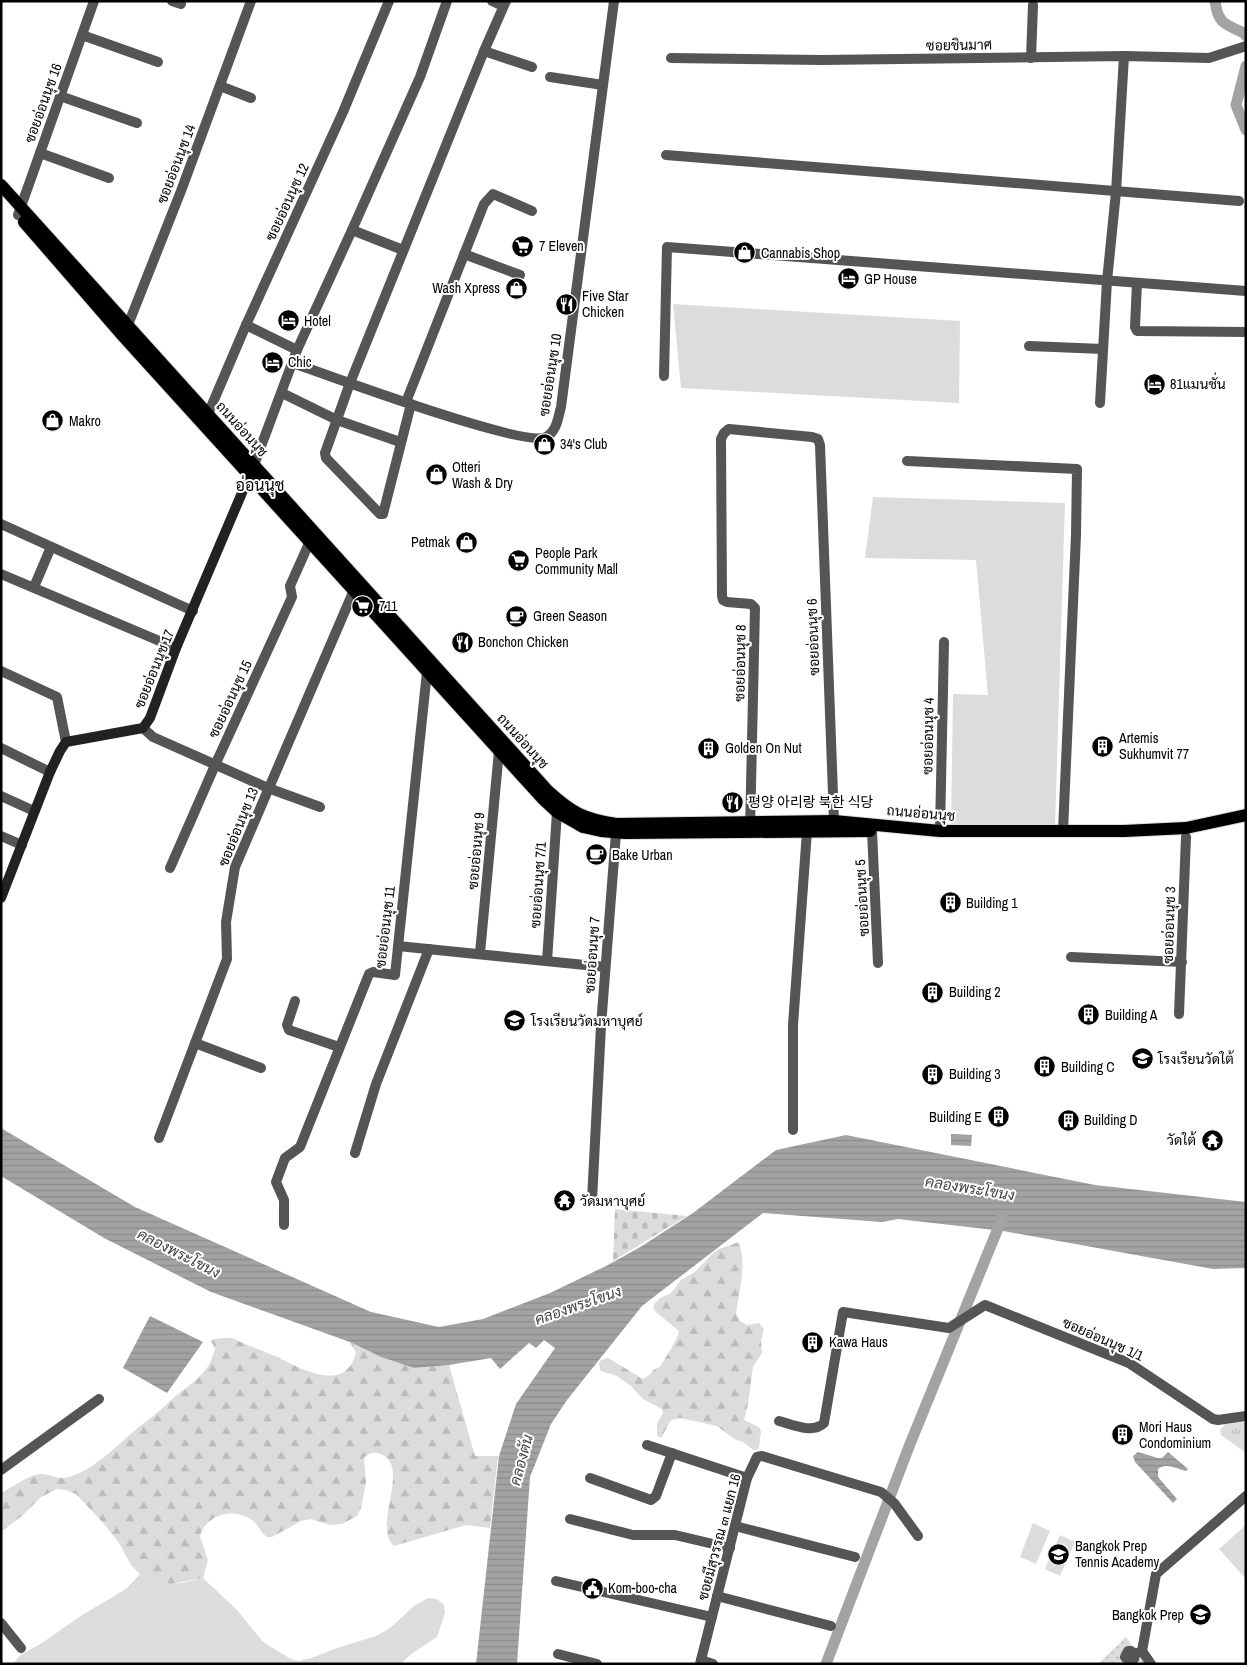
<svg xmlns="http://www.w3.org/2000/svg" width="1247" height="1665" font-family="'Archivo Narrow','Noto Sans KR',Sarabun,sans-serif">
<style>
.grass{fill:#dcdcdc}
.forest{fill:url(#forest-firs)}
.cemetery{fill:url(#cemetery-stones)}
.park{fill:url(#park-tufts)}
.garden{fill:url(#garden-dots)}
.water{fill:url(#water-rules)}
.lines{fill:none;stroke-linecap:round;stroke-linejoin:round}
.canal{stroke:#a3a3a3;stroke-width:11}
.primary-casing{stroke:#dbdbdb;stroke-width:14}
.street{stroke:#555;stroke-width:10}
.secondary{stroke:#222;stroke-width:10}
.primary{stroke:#000;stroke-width:12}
.labels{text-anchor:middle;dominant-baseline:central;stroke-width:4;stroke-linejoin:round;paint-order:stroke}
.street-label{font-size:14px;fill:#000;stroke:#fff}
.poi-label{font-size:14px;fill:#000;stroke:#fff;text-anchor:start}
.water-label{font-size:15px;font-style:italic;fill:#444;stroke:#fff}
.quarter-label{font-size:16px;fill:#000;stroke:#fff}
</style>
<defs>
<pattern id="forest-firs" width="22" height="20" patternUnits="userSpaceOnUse" patternTransform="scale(1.25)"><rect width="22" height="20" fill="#dcdcdc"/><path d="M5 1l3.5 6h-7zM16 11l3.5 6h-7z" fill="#bbb"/></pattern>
<pattern id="cemetery-stones" width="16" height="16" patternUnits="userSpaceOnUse" patternTransform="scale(1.25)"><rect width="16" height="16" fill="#dcdcdc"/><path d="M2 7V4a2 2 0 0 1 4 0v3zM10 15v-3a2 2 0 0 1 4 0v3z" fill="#bbb"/></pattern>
<pattern id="park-tufts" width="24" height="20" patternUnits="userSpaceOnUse" patternTransform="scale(1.25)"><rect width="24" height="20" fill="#dcdcdc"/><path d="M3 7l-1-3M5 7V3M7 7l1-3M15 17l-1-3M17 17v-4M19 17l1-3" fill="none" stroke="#bbb"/></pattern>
<pattern id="garden-dots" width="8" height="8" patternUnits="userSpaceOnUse" patternTransform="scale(1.25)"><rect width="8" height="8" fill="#dcdcdc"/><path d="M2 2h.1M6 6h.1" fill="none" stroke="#bbb" stroke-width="1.8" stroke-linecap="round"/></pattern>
<pattern id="water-rules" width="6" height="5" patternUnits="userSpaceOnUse" patternTransform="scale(1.25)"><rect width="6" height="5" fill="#a3a3a3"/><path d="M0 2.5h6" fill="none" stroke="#8b8b8b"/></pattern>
</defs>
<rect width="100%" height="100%" fill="#fff"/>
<g class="grass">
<polygon points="673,304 960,321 959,403 681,388"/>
<polygon points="873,497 1065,503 1055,826 951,827 953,694 988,695 976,560 865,558"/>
<polygon points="1033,1523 1050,1531 1036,1564 1020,1557"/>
<polygon points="1246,1525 1246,1579 1219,1549"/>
<polygon points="1060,1535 1075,1542 1060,1576 1045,1569"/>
<path d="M140,1574C167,1587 176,1585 203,1578L237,1610L263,1642L291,1659L299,1661L314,1657L337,1648L376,1636L390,1628L414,1606L428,1598L437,1599L444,1605L445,1613L437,1637L410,1655L401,1664H13L20,1655L42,1643L82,1615L126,1589Z"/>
</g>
<g class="forest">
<path d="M739,1242C747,1266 739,1290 736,1314L740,1321L747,1325L759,1323L764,1329L761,1341L762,1353L753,1367L748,1404L744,1420L759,1427L761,1431L759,1447L757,1450H753L743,1442L734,1439L717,1426L680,1418L671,1420L661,1438L657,1436V1424L663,1413L662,1409L643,1399L631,1386L617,1376L601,1371L599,1364L601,1360L608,1358L643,1379C651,1376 650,1370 660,1367C664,1360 679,1337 679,1331L656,1312L653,1308L654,1304L660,1298L671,1293L681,1280L695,1272L712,1254L719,1249Z"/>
<path d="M224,1338H232C246,1345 261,1350 275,1356C300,1368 345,1395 356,1353L350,1342L381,1357L414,1368L449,1365L475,1456H498L490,1528L466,1525L394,1546C371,1526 414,1463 378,1453C372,1452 367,1454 364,1458L366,1483L361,1508L357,1516L342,1524L330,1525L310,1519L301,1521L272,1537H267C261,1533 258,1524 252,1520C234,1507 206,1514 200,1536L208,1560L203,1578L171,1584L155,1581L140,1574L131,1565L119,1543L104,1524L76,1494L65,1490L57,1489L41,1497L23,1515L1,1532V1493C11,1488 32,1473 42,1474C54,1475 59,1481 72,1476C98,1467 118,1444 140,1426C150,1418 156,1414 166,1405C178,1392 195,1384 206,1369C211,1363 213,1356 215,1348L211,1341L214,1339Z"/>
</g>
<polygon class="cemetery" points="615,1209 687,1216 613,1261"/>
<polygon class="park" points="1246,1422 1246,1453 1221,1435 1220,1430 1226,1424"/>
<polygon class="garden" points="1126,1637 1145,1664 1098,1664"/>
<g class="water">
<polygon points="1,1128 135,1207 371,1312 439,1327 483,1319 550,1293 608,1265 642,1246 693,1213 776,1150 846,1135 1095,1185 1246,1202 1246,1268 1213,1269 1003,1231 898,1219 882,1222 763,1213 642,1306 567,1400 551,1424 530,1477 517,1664 476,1664 499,1456 516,1404 555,1348 544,1340 536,1348 529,1343 500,1369 491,1358 449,1365 414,1368 381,1357 350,1342 211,1292 104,1238 1,1176"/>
<polygon points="951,1134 972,1135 971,1146 951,1145"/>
<polygon points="150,1316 203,1342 167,1393 123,1368"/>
<path d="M1138,1452L1158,1458H1162L1168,1452L1188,1469L1186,1471C1177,1469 1166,1462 1158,1469V1477L1177,1499L1173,1503L1135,1462L1133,1456Z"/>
</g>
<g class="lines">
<g class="canal">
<path d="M1215,1C1218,24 1225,24 1244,33L1246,36"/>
<polyline points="1246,66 1236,105 1246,130"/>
<polyline points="826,1664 910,1444 1003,1216"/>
</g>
<defs>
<g id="primary">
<path d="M1,185L548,791C572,813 584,819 616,824L834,821L940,831H1124L1186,828L1246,815"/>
<polyline points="24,222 123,336 542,798 557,812 583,827 601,831 625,833 870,831"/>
</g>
</defs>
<use href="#primary" class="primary-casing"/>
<g class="street">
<polyline points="172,1 181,4"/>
<polyline points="492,1 503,6"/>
<polyline points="82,35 158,62"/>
<polyline points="484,51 532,67"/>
<polyline points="671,58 822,60 1124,56 1209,58 1246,46"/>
<polyline points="1031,58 1033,5"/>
<polyline points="550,77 603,85"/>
<polyline points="220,86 251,98"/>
<polyline points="60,96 137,123"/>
<polyline points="40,153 109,178"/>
<polyline points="666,155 1239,201"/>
<polyline points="18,215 94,1"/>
<polyline points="352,230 403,250"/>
<polyline points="464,254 520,275"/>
<polyline points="1137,283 1135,327 1137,331 1246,332"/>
<polyline points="246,325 297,350"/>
<polyline points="126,330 181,191 251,1"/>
<polyline points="1029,346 1103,349"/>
<path d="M293,363C327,375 524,448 546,437C557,431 558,418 561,407L614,1"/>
<polyline points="664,376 667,247 1246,291"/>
<polyline points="282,393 337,420 400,442"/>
<polyline points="406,402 484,204 493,194 532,211"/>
<polyline points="1100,403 1107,281 1116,192 1124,56"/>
<polyline points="411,404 383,514 380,514 326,458 325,453 350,383 484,51 506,1"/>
<polyline points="208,414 246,325 343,112 389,1"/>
<polyline points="907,461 1077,469 1076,535 1063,831"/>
<polyline points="254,465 297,350 352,230 420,77 447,1"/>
<polyline points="1,524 193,611"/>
<polyline points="1,574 176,648"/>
<polyline points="34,587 51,547"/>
<polyline points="1,671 57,697 66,742"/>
<polyline points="143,728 153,737 268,788 320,807"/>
<polyline points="1,748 50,772"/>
<polyline points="1,796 34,811"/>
<polyline points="750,830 755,608 751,604 727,602 723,600 722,596 721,439 724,433 729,429 812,437 818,439 820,445 834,821 829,826"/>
<polyline points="872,831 878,963"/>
<polyline points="940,831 944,642"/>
<polyline points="1,836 22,845"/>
<polyline points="170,868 216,763 292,597 290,586 310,541"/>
<polyline points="398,946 605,967"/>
<polyline points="480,953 499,751"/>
<polyline points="1071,957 1182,962"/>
<polyline points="547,961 557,812"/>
<polyline points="295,1001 287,1025 289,1030 339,1047"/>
<polyline points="1179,1014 1186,837"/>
<polyline points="195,1043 261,1068"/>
<polyline points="793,1130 793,1025 807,831"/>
<polyline points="159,1138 227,959 226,922 235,867 354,590"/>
<polyline points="355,1153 376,1084 429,949"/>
<polyline points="592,1200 601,1026 616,833"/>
<polyline points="284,1225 284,1200 276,1182 285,1158 300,1147 369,974 373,972 395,975 427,672"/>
<path d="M779,1421C793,1425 813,1434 824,1423L843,1312L949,1328L985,1305L1129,1363L1213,1419L1218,1420L1246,1416"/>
<polyline points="647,1445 747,1478"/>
<polyline points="1,1470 99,1399"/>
<polyline points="590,1478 651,1500 656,1496 672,1453"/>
<polyline points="570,1519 633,1535 675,1535 730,1548"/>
<polyline points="735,1526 855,1557"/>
<polyline points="556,1581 712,1617"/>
<polyline points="717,1596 831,1626"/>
<polyline points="1,1623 21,1648"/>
<polyline points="558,1654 597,1664"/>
<polyline points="1135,1654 1131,1651 1128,1651 1125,1657 1128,1660 1134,1659 1135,1654 1142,1651"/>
<polyline points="701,1660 713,1664"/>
<polyline points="700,1664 747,1478 757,1457 762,1456 881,1492 894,1503 918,1536"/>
<polyline points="1151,1664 1142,1651 1156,1574 1246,1496"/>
</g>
<polyline class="secondary" points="1,898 50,772 60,751 66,742 143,728 150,718 176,648 250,474"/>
<use href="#primary" class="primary"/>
</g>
<defs>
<symbol id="supermarket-disc" viewBox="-11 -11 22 22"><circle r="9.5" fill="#000" stroke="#fff"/><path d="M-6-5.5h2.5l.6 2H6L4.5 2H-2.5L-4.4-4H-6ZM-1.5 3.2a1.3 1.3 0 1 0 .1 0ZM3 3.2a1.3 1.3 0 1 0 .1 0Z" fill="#fff"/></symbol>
<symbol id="shop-disc" viewBox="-11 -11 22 22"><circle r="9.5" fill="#000" stroke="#fff"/><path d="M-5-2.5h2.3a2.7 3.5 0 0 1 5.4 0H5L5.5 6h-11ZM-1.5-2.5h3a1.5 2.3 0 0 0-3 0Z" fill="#fff"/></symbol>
<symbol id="hotel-disc" viewBox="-11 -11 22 22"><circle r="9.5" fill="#000" stroke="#fff"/><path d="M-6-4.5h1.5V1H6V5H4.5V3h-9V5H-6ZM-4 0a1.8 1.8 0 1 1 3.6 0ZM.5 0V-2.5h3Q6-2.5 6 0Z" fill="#fff"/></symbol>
<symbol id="restaurant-disc" viewBox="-11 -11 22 22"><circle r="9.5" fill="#000" stroke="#fff"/><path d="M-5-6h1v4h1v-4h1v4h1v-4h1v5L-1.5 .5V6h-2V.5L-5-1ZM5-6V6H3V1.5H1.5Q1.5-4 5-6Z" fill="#fff"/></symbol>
<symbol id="cafe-disc" viewBox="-11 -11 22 22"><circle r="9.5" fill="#000" stroke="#fff"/><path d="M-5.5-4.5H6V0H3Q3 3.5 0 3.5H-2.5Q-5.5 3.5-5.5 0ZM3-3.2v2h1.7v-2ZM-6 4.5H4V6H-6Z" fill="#fff"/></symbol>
<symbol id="building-disc" viewBox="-11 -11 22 22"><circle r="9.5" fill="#000" stroke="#fff"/><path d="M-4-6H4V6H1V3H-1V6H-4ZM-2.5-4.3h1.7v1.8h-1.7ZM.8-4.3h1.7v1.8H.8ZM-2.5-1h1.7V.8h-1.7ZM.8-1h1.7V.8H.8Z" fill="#fff"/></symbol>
<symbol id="school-disc" viewBox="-11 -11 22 22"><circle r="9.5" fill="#000" stroke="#fff"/><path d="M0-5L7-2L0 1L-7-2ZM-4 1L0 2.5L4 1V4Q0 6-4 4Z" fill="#fff"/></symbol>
<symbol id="temple-disc" viewBox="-11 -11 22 22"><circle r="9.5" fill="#000" stroke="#fff"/><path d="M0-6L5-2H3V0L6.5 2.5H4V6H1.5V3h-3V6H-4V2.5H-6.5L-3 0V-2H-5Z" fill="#fff"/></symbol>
<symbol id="civic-disc" viewBox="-11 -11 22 22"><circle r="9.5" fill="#000" stroke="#fff"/><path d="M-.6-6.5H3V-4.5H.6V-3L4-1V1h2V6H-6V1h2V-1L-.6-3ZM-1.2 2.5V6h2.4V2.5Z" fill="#fff"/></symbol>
</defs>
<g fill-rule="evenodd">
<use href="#supermarket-disc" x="510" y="234" width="25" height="25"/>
<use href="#shop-disc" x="732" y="240" width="25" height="25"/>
<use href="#hotel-disc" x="836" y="266" width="25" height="25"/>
<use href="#shop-disc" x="504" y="276" width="25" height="25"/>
<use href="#restaurant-disc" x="554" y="292" width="25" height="25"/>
<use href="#hotel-disc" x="276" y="308" width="25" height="25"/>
<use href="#hotel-disc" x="260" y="350" width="25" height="25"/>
<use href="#hotel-disc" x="1142" y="372" width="25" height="25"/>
<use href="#shop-disc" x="40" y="408" width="25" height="25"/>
<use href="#shop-disc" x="532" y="432" width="25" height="25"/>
<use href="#shop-disc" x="424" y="462" width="25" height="25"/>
<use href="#shop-disc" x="454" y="530" width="25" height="25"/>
<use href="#supermarket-disc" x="506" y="548" width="25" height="25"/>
<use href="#supermarket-disc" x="350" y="594" width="25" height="25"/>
<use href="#cafe-disc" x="504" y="604" width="25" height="25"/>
<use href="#restaurant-disc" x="450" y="630" width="25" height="25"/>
<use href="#building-disc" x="1090" y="734" width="25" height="25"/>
<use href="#building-disc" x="696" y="736" width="25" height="25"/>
<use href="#restaurant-disc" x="720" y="790" width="25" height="25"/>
<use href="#cafe-disc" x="584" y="842" width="25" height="25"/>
<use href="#building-disc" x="938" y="890" width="25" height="25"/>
<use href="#building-disc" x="920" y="980" width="25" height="25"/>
<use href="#building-disc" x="1076" y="1002" width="25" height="25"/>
<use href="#school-disc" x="502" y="1008" width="25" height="25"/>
<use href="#school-disc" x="1130" y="1046" width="25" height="25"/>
<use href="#building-disc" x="1032" y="1054" width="25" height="25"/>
<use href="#building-disc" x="920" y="1062" width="25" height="25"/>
<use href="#building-disc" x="986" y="1104" width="25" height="25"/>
<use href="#building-disc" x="1056" y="1108" width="25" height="25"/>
<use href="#temple-disc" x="1200" y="1128" width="25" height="25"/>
<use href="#temple-disc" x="552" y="1188" width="25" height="25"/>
<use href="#building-disc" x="800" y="1330" width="25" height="25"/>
<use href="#building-disc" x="1110" y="1422" width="25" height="25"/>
<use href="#school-disc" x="1046" y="1542" width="25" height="25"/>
<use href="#civic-disc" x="580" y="1576" width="25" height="25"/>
<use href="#school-disc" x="1188" y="1602" width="25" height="25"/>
</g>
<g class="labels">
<g class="street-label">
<text transform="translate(959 45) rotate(-1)">ซอยชินมาศ</text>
<text transform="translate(43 103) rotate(-70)">ซอยอ่อนนุช 16</text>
<text transform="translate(176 164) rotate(-69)">ซอยอ่อนนุช 14</text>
<text transform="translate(287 202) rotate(-65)">ซอยอ่อนนุช 12</text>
<text transform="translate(550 375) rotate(-81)">ซอยอ่อนนุช 10</text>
<text transform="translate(242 429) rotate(48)">ถนนอ่อนนุช</text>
<text transform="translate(813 637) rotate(-92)">ซอยอ่อนนุช 6</text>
<text transform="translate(740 663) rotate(-89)">ซอยอ่อนนุช 8</text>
<text transform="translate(154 669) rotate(-68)">ซอยอ่อนนุช 17</text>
<text transform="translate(230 699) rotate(-65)">ซอยอ่อนนุช 15</text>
<text transform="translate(928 736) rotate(-89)">ซอยอ่อนนุช 4</text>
<text transform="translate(523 741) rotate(48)">ถนนอ่อนนุช</text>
<text transform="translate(921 813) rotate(5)">ถนนอ่อนนุช</text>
<text transform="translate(238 827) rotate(-68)">ซอยอ่อนนุช 13</text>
<text transform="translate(476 851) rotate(-85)">ซอยอ่อนนุช 9</text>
<text transform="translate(538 885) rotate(-86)">ซอยอ่อนนุช 7/1</text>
<text transform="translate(862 898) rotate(-93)">ซอยอ่อนนุช 5</text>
<text transform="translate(1169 925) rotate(-88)">ซอยอ่อนนุช 3</text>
<text transform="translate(385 927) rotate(-83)">ซอยอ่อนนุช 11</text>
<text transform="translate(592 955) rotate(-86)">ซอยอ่อนนุช 7</text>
<text transform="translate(1103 1339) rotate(24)">ซอยอ่อนนุช 1/1</text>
<text transform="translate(719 1537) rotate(-75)">ซอยมีสุวรรณ ๓ แยก 16</text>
</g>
<g class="poi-label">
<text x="539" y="246">7 Eleven</text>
<text x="761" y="253">Cannabis Shop</text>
<text x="864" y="279">GP House</text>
<text x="500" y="288" text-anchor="end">Wash Xpress</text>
<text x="582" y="296">Five Star<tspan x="582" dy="16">Chicken</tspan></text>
<text x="304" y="321">Hotel</text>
<text x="288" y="362">Chic</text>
<text x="1170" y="384">81แมนชั่น</text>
<text x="69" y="421">Makro</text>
<text x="560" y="444">34's Club</text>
<text x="452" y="467">Otteri<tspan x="452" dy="16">Wash &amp; Dry</tspan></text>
<text x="450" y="542" text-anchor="end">Petmak</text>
<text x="535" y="553">People Park<tspan x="535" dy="16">Community Mall</tspan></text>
<text x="379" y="606">711</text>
<text x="533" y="616">Green Season</text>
<text x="478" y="642">Bonchon Chicken</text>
<text x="1119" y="738">Artemis<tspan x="1119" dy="16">Sukhumvit 77</tspan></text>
<text x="725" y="748">Golden On Nut</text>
<text x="748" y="802">평양 아리랑 북한 식당</text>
<text x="612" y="855">Bake Urban</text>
<text x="966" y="903">Building 1</text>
<text x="949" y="992">Building 2</text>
<text x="1105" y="1015">Building A</text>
<text x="531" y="1021">โรงเรียนวัดมหาบุศย์</text>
<text x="1158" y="1059">โรงเรียนวัดใต้</text>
<text x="1061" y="1067">Building C</text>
<text x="949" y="1074">Building 3</text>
<text x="982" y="1117" text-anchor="end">Building E</text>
<text x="1084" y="1120">Building D</text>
<text x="1196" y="1140" text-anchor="end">วัดใต้</text>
<text x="580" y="1201">วัดมหาบุศย์</text>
<text x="829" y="1342">Kawa Haus</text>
<text x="1139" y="1427">Mori Haus<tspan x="1139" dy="16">Condominium</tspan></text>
<text x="1075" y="1546">Bangkok Prep<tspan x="1075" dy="16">Tennis Academy</tspan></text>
<text x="608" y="1588">Kom-boo-cha</text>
<text x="1184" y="1615" text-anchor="end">Bangkok Prep</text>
</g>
<g class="water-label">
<text transform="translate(970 1188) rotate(9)">คลองพระโขนง</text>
<text transform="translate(179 1253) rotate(27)">คลองพระโขนง</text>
<text transform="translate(578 1305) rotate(-19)">คลองพระโขนง</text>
<text transform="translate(521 1460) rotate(-75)">คลองตัน</text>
</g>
<g class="quarter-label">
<text x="260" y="485">อ่อนนุช</text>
</g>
</g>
<rect width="1247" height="1665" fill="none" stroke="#000000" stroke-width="5"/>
</svg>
